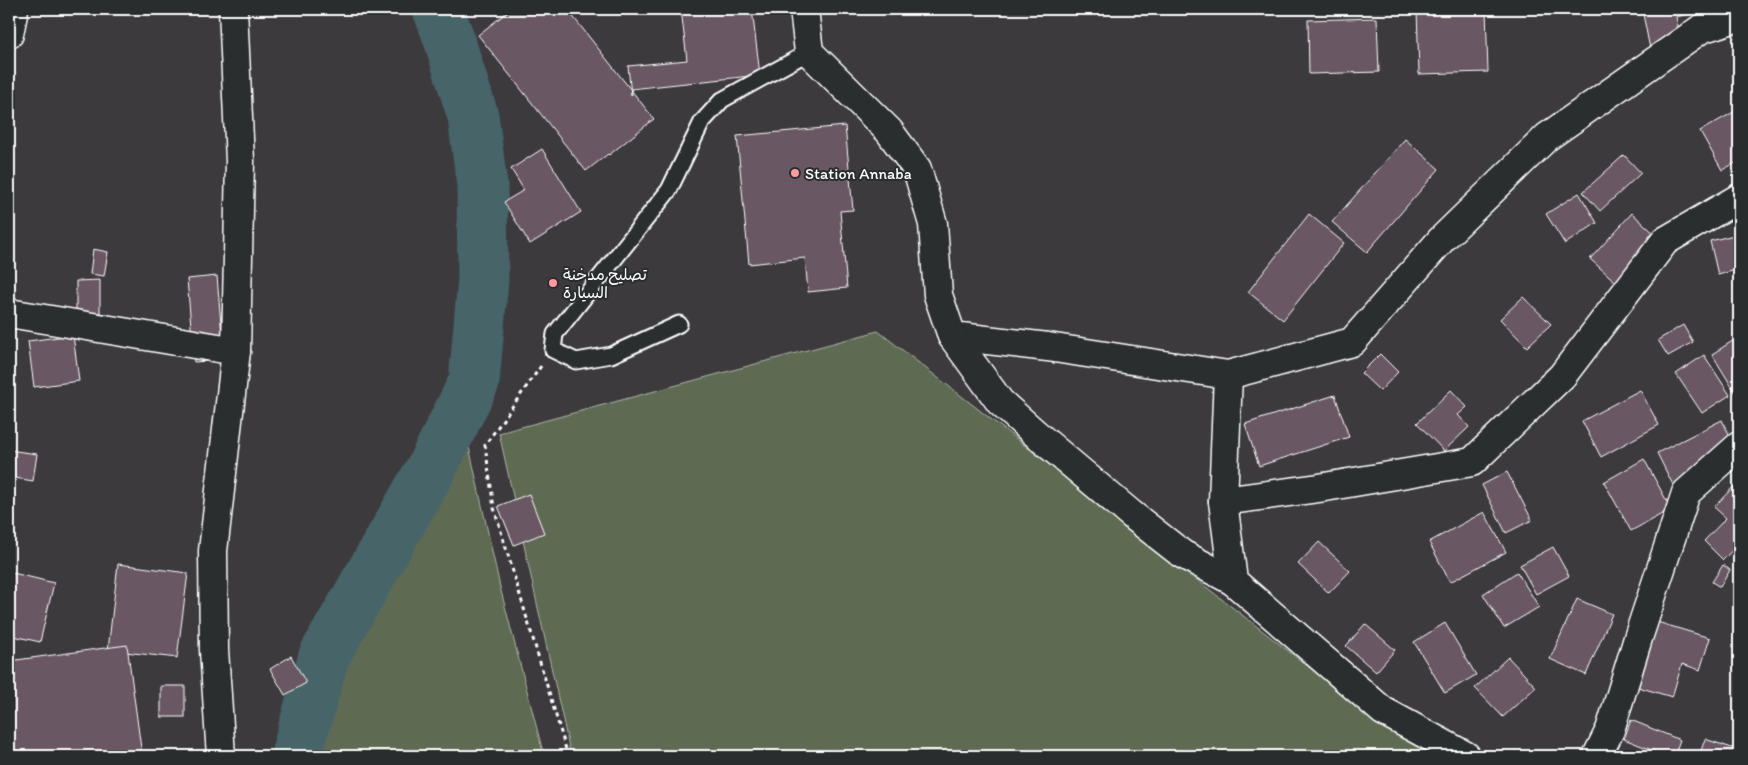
<svg xmlns="http://www.w3.org/2000/svg" width="1748" height="765" font-family="Itim,'Playpen Sans Arabic',sans-serif">
<style>
.green{fill:#5e6b53;stroke:#aeb5a9}
.lines{fill:none;stroke-linecap:round;stroke-linejoin:round}
.river{stroke:#466568;stroke-width:51}
.building{fill:#695963;stroke:#fff}
.lane-casing{stroke:#fff;stroke-width:19}
.street-casing{stroke:#fff;stroke-width:31}
.path{stroke:#fff;stroke-width:3;stroke-dasharray:4 4;stroke-linecap:butt}
.lane{stroke:#2a2d2e;stroke-width:15}
.street{stroke:#2a2d2e;stroke-width:28}
.poi-dot{fill:#ff9aa2;stroke:#2a2d2e;stroke-width:2}
.labels{text-anchor:middle;dominant-baseline:central;stroke-width:4;stroke-linejoin:round;paint-order:stroke}
.poi-label{font-size:16px;fill:#fff;stroke:#2a2d2e;text-anchor:start}
</style>
<rect width="100%" height="100%" fill="#3d3a3e"/>
<filter id="ink" filterUnits="userSpaceOnUse"><feTurbulence type="fractalNoise" baseFrequency=".02" numOctaves="2"/><feDisplacementMap in="SourceGraphic" scale="10" xChannelSelector="R" yChannelSelector="G"/><feConvolveMatrix kernelMatrix="1 2 1 2 8 2 1 2 1" color-interpolation-filters="sRGB"/></filter>
<g filter="url(#ink)">
<g class="green">
<polygon points="878,331 1396,735 1439,756 571,756 499,433"/>
<polygon points="464,424 500,587 544,756 318,756 337,662"/>
</g>
<g class="lines">
<polyline class="river" points="296,756 324,656 431,469 474,382 483,280 482,185 473,116 448,36 438,9"/>
</g>
<g class="building">
<polygon points="511,9 567,9 654,119 609,155 608,154 586,171 478,35"/>
<polygon points="681,9 752,9 760,75 631,89 632,95 631,95 628,66 687,60"/>
<polygon points="1417,9 1486,9 1488,72 1419,74"/>
<polygon points="1642,9 1739,9 1726,20 1693,13 1676,17 1684,53 1650,49"/>
<polygon points="1377,18 1379,72 1309,74 1308,20"/>
<polygon points="1739,109 1739,161 1722,170 1700,131"/>
<polygon points="845,126 853,210 840,211 847,288 808,292 805,258 749,264 737,136"/>
<polygon points="1405,139 1439,169 1367,252 1332,222"/>
<polygon points="542,149 581,212 530,244 504,202 524,190 511,169"/>
<polygon points="1624,155 1641,173 1600,211 1583,192"/>
<polygon points="1579,193 1597,223 1565,244 1546,214"/>
<polygon points="1632,213 1659,238 1617,283 1590,259"/>
<polygon points="1309,214 1344,243 1283,320 1248,292"/>
<polygon points="1738,234 1739,269 1718,275 1710,241"/>
<polygon points="93,249 108,252 104,276 90,274"/>
<polygon points="217,276 224,360 194,362 187,279"/>
<polygon points="100,280 100,318 76,318 76,281"/>
<polygon points="1523,297 1551,324 1527,347 1500,319"/>
<polygon points="1683,325 1693,342 1668,356 1658,340"/>
<polygon points="73,335 79,381 34,387 28,341"/>
<polygon points="1739,337 1739,396 1738,397 1712,354"/>
<polygon points="1380,354 1398,372 1380,391 1361,373"/>
<polygon points="1704,355 1730,395 1702,413 1676,374"/>
<polygon points="1451,390 1467,407 1458,415 1469,427 1444,451 1417,423"/>
<polygon points="1640,390 1659,425 1601,457 1582,421"/>
<polygon points="1335,395 1349,437 1259,466 1245,424"/>
<polygon points="1722,420 1739,454 1675,489 1657,453"/>
<polygon points="9,450 37,454 33,481 9,477"/>
<polygon points="1644,459 1671,509 1631,531 1604,482"/>
<polygon points="1507,472 1532,520 1506,533 1482,485"/>
<polygon points="1738,482 1739,484 1739,543 1723,560 1704,541 1726,518 1714,507"/>
<polygon points="529,494 544,533 514,545 498,506"/>
<polygon points="1484,512 1506,552 1450,582 1429,542"/>
<polygon points="1319,542 1350,571 1329,593 1298,564"/>
<polygon points="1553,547 1569,576 1536,594 1520,565"/>
<polygon points="118,564 188,573 177,658 108,650"/>
<polygon points="1723,565 1730,570 1720,587 1712,582"/>
<polygon points="9,572 54,583 40,642 9,635"/>
<polygon points="1517,572 1539,607 1504,628 1483,594"/>
<polygon points="1577,599 1612,614 1586,675 1550,659"/>
<polygon points="1657,622 1710,638 1700,670 1682,664 1672,697 1638,687"/>
<polygon points="1445,623 1476,675 1445,693 1414,642"/>
<polygon points="1365,624 1395,650 1376,672 1346,646"/>
<polygon points="127,645 142,756 9,756 9,661"/>
<polygon points="291,656 306,683 285,695 270,669"/>
<polygon points="1508,657 1536,687 1503,717 1475,688"/>
<rect x="161" y="686" width="24" height="31"/>
<polygon points="1631,720 1680,740 1674,756 1667,756 1624,739"/>
<polygon points="1705,739 1738,750 1736,756 1699,756"/>
</g>
<g class="lines">
<defs>
<polyline id="lane" points="679,324 611,355 576,361 553,350 555,334 669,190 702,122 722,100 809,52"/>
<g id="street">
<polyline points="804,9 809,52 889,131 917,169 933,224 938,295 952,336 1048,347 1228,375 1223,501 1233,581 1383,711 1466,756"/>
<polyline points="9,34 14,9"/>
<polyline points="9,313 236,351"/>
<polyline points="952,336 1000,402 1036,434 1131,514 1182,554 1233,581"/>
<polyline points="1228,375 1352,342 1442,239 1547,137 1701,29 1739,17"/>
<polyline points="1223,501 1319,488 1472,462 1562,376 1665,241 1739,198"/>
<polyline points="221,756 214,650 213,551 236,351 240,161 233,9"/>
<polyline points="1597,756 1610,730 1638,638 1686,493 1739,446"/>
</g>
</defs>
<use href="#lane" class="lane-casing"/>
<use href="#street" class="street-casing"/>
<polyline class="path" points="541,366 485,445 494,508 568,756"/>
<use href="#lane" class="lane"/>
<use href="#street" class="street"/>
</g>
</g>
<g class="poi-dot">
<circle cx="795" cy="173" r="5"/>
<circle cx="553" cy="283" r="5"/>
</g>
<g class="labels">
<g class="poi-label">
<text x="805" y="173">Station Annaba</text>
<text x="563" y="274">تصليح مدخنة<tspan x="563" dy="18">السيارة</tspan></text>
</g>
</g>
<rect width="1748" height="765" fill="none" stroke="#2a2d2e" stroke-width="30"/>
<rect x="15" y="15" width="1718" height="735" fill="none" stroke="#fff" stroke-width="2" filter="url(#ink)"/>
</svg>
